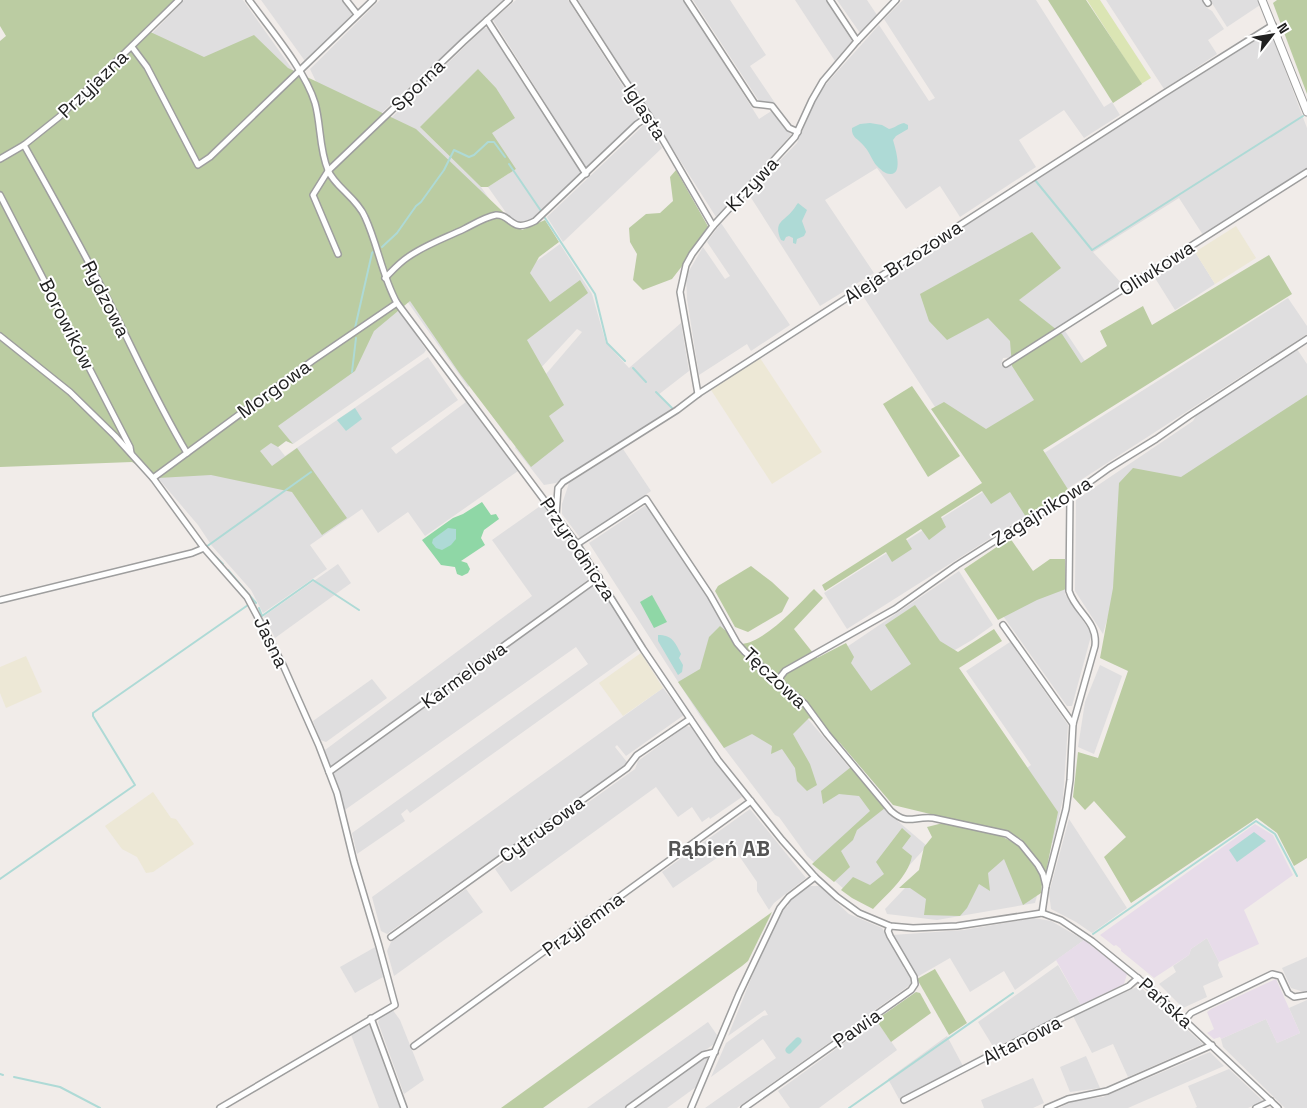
<svg xmlns="http://www.w3.org/2000/svg" width="1307" height="1108" font-family="'Space Grotesk',sans-serif">
<style>
.residential{fill:#dfdedf}
.industrial{fill:#e7dce9}
.farmland{fill:#ede8d6}
.grass{fill:#dbe5b4}
.forest{fill:#bbcca2}
.pitch{fill:#8fd7a6}
.water{fill:#aedad6}
.lines{fill:none;stroke-linecap:round;stroke-linejoin:round}
.stream{stroke:#aedad6;stroke-width:2}
.canal{stroke:#aedad6;stroke-width:7}
.minor-casing{stroke:#9e9e9e;stroke-width:8}
.tertiary-casing{stroke:#9e9e9e;stroke-width:9}
.minor{stroke:#fff;stroke-width:5}
.tertiary{stroke:#fff;stroke-width:7}
.labels{text-anchor:middle;dominant-baseline:central;stroke-width:4;stroke-linejoin:round;paint-order:stroke}
.street-label{font-size:19px;fill:#212121;stroke:#fff}
.quarter-label{font-size:21px;font-weight:bold;fill:#545454;stroke:#fff}
</style>
<rect width="100%" height="100%" fill="#f1ece9"/>
<g class="residential">
<polygon points="184,0 243,0 295,73 139,47"/>
<polygon points="261,0 342,0 353,14 305,61"/>
<polygon points="380,0 503,0 331,160 321,92 310,69"/>
<polygon points="516,0 568,0 642,116 586,168 493,20"/>
<polygon points="578,0 684,0 759,119 773,110 791,135 716,217"/>
<polygon points="693,0 730,0 766,55 750,66 775,103 759,101"/>
<polygon points="795,0 826,0 852,41 835,61"/>
<polygon points="837,0 867,0 877,15 860,33"/>
<polygon points="903,0 1036,0 1104,107 1112,102 1120,115 1084,138 1064,110 1019,140 1036,167 960,217 940,186 906,209 877,168 825,200 874,273 820,306 748,193 797,143 819,92 879,25 929,101 935,98 884,19"/>
<polygon points="1106,0 1202,0 1207,8 1212,11 1224,29 1208,40 1217,54 1164,89"/>
<polygon points="1210,0 1258,0 1260,5 1227,27"/>
<polygon points="484,28 489,28 582,173 530,221 521,223 512,221 488,187 516,169 420,127 481,187 498,211 383,126"/>
<polygon points="1264,33 1272,35 1307,128 1307,169 1203,235 1179,198 1093,252 1124,286 1014,357 1003,358 1001,365 1007,368 1011,363 1065,331 1089,367 961,447 861,293"/>
<polygon points="646,123 662,148 563,242 547,217"/>
<polygon points="721,223 790,325 751,351 747,344 699,375 687,299 686,276 703,247 725,279 730,276 707,242"/>
<polygon points="560,244 592,294 606,343 629,368 681,323 689,371 658,395 672,409 556,483 544,485 515,448 539,401 546,374 582,332 577,329 538,371 533,398 510,441 475,391 513,345 468,387 397,287 534,263"/>
<polygon points="1195,252 1215,284 1175,310 1155,278"/>
<polygon points="1288,298 1307,326 1307,334 1005,529 847,629 824,593"/>
<polygon points="395,311 402,313 426,350 424,353 293,444 286,441 278,447 285,456 428,357 458,400 391,448 396,454 466,402 518,471 425,536 408,512 378,533 362,509 310,545 327,569 263,613 251,590 212,546 198,525 158,478"/>
<polygon points="1297,349 1307,364 1307,419 1117,584 1103,634 1075,591 1076,500 1193,421 1197,414"/>
<polygon points="623,449 651,491 581,539 562,514 562,504 569,483"/>
<polygon points="543,504 579,554 593,576 544,612 547,616 383,735 597,583 601,589 603,589 639,649 410,813 407,809 401,814 405,821 357,854 352,833 588,664 576,647 342,812 332,771 329,772 321,753 532,596 492,540"/>
<polygon points="646,505 706,590 721,620 745,657 786,693 886,811 927,846 873,905 846,891 807,856 779,817 775,815 700,716 589,543"/>
<polygon points="1064,563 1065,594 1090,631 1091,636 1072,706 1067,706 996,606"/>
<polygon points="338,564 351,583 275,638 264,616"/>
<polygon points="959,571 993,625 972,640 873,698 838,653"/>
<polygon points="1010,642 1068,725 1063,798 1053,843 959,817 1031,765 966,671"/>
<polygon points="1100,665 1122,676 1094,754 1078,747 1085,702"/>
<polygon points="372,679 387,698 326,742 320,740 313,721"/>
<polygon points="663,688 684,715 626,756 617,745 615,747 627,762 623,767 387,934 381,931 372,897"/>
<polygon points="686,726 691,727 742,797 710,819 709,817 702,822 692,807 678,817 656,787 511,892 495,869 635,769 638,761"/>
<polygon points="750,809 806,878 774,903 769,910 757,891 757,882 733,847 673,888 662,872"/>
<polygon points="1069,819 1127,908 1092,933 1076,922 1051,909 1049,893"/>
<polygon points="1016,849 1040,885 1035,903 937,920 887,914 885,909 923,869"/>
<polygon points="809,886 819,886 849,914 882,928 906,965 903,967 912,980 910,985 737,1108 705,1108 776,1058 763,1039 711,1077 726,1043 763,1016 768,1015 765,1010 728,1036 763,949 783,909 788,906 789,901"/>
<polygon points="466,889 483,912 394,976 387,951 391,942"/>
<polygon points="1034,918 1051,921 1084,940 1015,990 1004,971 970,992 950,958 917,977 892,935 964,930"/>
<polygon points="1207,938 1219,962 1218,965 1223,977 1203,986 1207,997 1183,1008 1159,984 1176,972 1173,966 1189,955 1191,949"/>
<polygon points="377,946 383,977 355,993 340,967"/>
<polygon points="1307,957 1307,991 1304,992 1291,988 1282,968"/>
<polygon points="1058,965 1081,1005 994,1048 978,1022"/>
<polygon points="1139,986 1203,1044 1128,1077 1113,1044 1092,1053 1073,1016"/>
<polygon points="1307,1000 1307,1108 1285,1108 1223,1047 1221,1039 1266,1019 1277,1043 1300,1033 1289,1008"/>
<polygon points="392,1009 400,1020 424,1080 404,1094 378,1022 381,1016"/>
<polygon points="876,1020 897,1050 819,1108 790,1108 778,1091"/>
<polygon points="708,1022 717,1035 714,1044 625,1108 587,1108"/>
<polygon points="365,1025 370,1026 401,1108 379,1108 350,1032"/>
<polygon points="947,1036 963,1066 899,1099 888,1079"/>
<polygon points="1210,1052 1224,1066 1128,1108 1059,1108 1074,1101 1103,1097"/>
<polygon points="707,1055 708,1057 696,1087 667,1108 632,1108"/>
<polygon points="1086,1056 1100,1088 1070,1092 1060,1067"/>
<polygon points="1229,1069 1263,1101 1248,1108 1195,1108 1197,1107 1188,1086"/>
<polygon points="1033,1078 1044,1103 1033,1108 984,1108 981,1100"/>
</g>
<g class="industrial">
<polygon points="1255,824 1273,835 1293,875 1244,910 1259,944 1219,962 1207,938 1191,949 1189,955 1154,978 1121,951 1121,949 1116,945 1114,946 1100,935"/>
<polygon points="1084,940 1127,974 1124,984 1081,1005 1056,960"/>
<polygon points="1276,979 1300,1033 1277,1043 1266,1019 1221,1039 1220,1037 1214,1039 1207,1033 1214,1029 1207,1012 1211,1009"/>
</g>
<g class="farmland">
<polygon points="1236,226 1256,258 1215,284 1195,252"/>
<polygon points="760,358 822,452 772,484 711,390"/>
<polygon points="641,653 663,688 623,716 599,683"/>
<polygon points="26,656 42,692 6,708 0,693 0,667"/>
<polygon points="153,792 171,818 176,819 194,844 153,872 146,873 137,857 122,849 105,826"/>
</g>
<polygon class="grass" points="1087,0 1100,0 1151,78 1141,84"/>
<g class="forest">
<polygon points="0,0 174,0 144,29 204,57 254,35 288,68 416,129 522,230 545,220 559,242 539,257 530,273 550,302 580,280 588,293 527,340 564,405 549,416 564,441 531,467 460,374 410,301 374,331 355,371 278,426 293,444 286,441 278,447 271,443 260,451 272,466 297,448 347,518 322,535 292,492 211,475 158,478 132,462 0,467 0,41 6,36 0,26"/>
<polygon points="1048,0 1086,0 1142,84 1113,103"/>
<polygon points="1277,0 1307,0 1307,94 1273,3"/>
<polygon points="478,69 496,88 515,118 492,133 516,169 488,187 481,187 420,127"/>
<polygon points="676,170 710,230 672,279 643,290 633,280 637,254 630,242 629,228 646,214 660,213 673,201 670,177"/>
<polygon points="1032,232 1061,268 1019,300 1062,334 1081,363 1107,346 1100,331 1143,306 1152,325 1269,255 1292,294 1043,450 1069,491 1026,517 1010,492 991,504 982,491 941,517 946,527 929,540 921,529 906,539 912,549 892,562 886,552 825,591 822,585 982,483 931,409 944,402 986,429 1034,400 1012,366 1010,341 988,318 947,340 929,321 920,294"/>
<polygon points="912,386 960,456 928,477 883,404"/>
<polygon points="1307,395 1307,858 1294,866 1277,833 1257,818 1131,903 1104,857 1126,837 1094,801 1085,810 1073,797 1078,752 1098,758 1128,671 1100,658 1113,588 1119,483 1133,468 1181,477"/>
<polygon points="1010,538 1033,571 1050,559 1065,559 1066,589 1037,600 998,620 964,569"/>
<polygon points="751,566 772,582 789,598 782,612 748,632 735,627 715,591 718,586"/>
<path d="M814,589L823,598L794,629L817,658L846,643L854,657L851,663L871,691L911,664L885,625L915,605L940,641L958,652L994,629L1002,641L959,668L1058,812L1046,872L1021,839L1009,833L893,805L840,743L809,718L793,734L810,764L817,785L807,791L797,781L795,768L782,749L771,754L772,746L752,734L724,748L678,682L700,669L709,637L720,626L742,644C765,642 797,606 814,589Z"/>
<polygon points="851,767 885,808 857,830 853,840 841,851 850,867 834,882 812,864 870,811 859,796 839,794 823,804 821,791"/>
<polygon points="943,823 1001,836 1026,849 1043,875 1041,893 1023,905 1004,859 988,873 990,891 979,884 967,908 960,916 924,915 926,899 910,888 899,888 919,870 924,847 932,837 927,827"/>
<path d="M902,828L911,836L902,848L912,856C908,877 887,894 873,909L852,898L841,890L853,877L870,885L884,874L876,862Z"/>
<polygon points="772,912 748,961 742,966 543,1108 501,1108"/>
<polygon points="935,969 967,1023 949,1035 917,979"/>
<polygon points="916,992 920,993 931,1013 891,1042 876,1020"/>
</g>
<g class="pitch">
<polygon points="482,502 491,515 496,514 499,519 484,530 481,538 485,545 461,561 467,563 470,569 468,573 462,576 457,574 455,567 441,565 422,540 453,518 463,514"/>
<polygon points="652,595 667,622 654,628 640,602"/>
</g>
<g class="water">
<path d="M870,123L882,125L889,129C895,128 898,124 904,123L908,125V129L896,136L893,140C895,147 904,175 890,174C885,174 880,169 877,166C872,161 870,152 864,146C859,139 851,138 852,128L860,124Z"/>
<path d="M798,203L807,210L802,221L806,232L804,236L797,239L796,244L793,243V238L789,236L786,237L784,241L781,240C773,221 784,222 793,210C795,208 796,205 798,203Z"/>
<polygon points="355,408 362,419 346,431 337,420"/>
<polygon points="448,528 456,529 456,539 451,545 442,550 436,548 432,543 433,539"/>
<path d="M658,635C672,635 675,642 681,654L679,658L683,665L682,672L678,675L658,641Z"/>
<polygon points="1254,832 1266,841 1237,862 1229,850"/>
</g>
<g class="lines">
<g class="stream">
<polyline points="509,164 541,211"/>
<polyline points="1035,180 1092,250 1303,116"/>
<polyline points="545,218 595,294 607,343 625,361"/>
<polyline points="382,247 397,233 416,206 421,202 444,170 454,150 469,157 474,155 488,142 494,142 505,157"/>
<polyline points="355,328 372,253 374,251"/>
<polyline points="633,368 646,382"/>
<polyline points="352,372 356,338"/>
<polyline points="656,392 672,408"/>
<polyline points="206,547 311,472"/>
<polyline points="211,552 223,564"/>
<polyline points="228,570 256,603"/>
<polyline points="259,608 262,616 313,580 359,610"/>
<polyline points="0,879 135,785 93,716 93,713 248,605"/>
<polyline points="1093,934 1256,821 1275,834 1297,876"/>
<polyline points="0,1074 3,1075"/>
<polyline points="14,1077 60,1087 100,1108"/>
<polyline points="849,1108 1013,993"/>
</g>
<polyline class="canal" points="789,1050 798,1041"/>
<defs>
<g id="minor">
<path d="M249,0C270,29 305,70 315,103C321,124 319,149 328,170C334,186 357,198 365,217C378,245 382,276 397,303L577,544L643,649L718,760L782,840L815,877L837,897L859,913L890,926L913,928L957,926L1042,913L1061,920L1092,941L1150,988L1278,1108"/>
<polyline points="346,0 357,14"/>
<polyline points="573,0 624,79 649,116 713,226"/>
<polyline points="687,0 755,104 772,106 789,128 798,132"/>
<polyline points="830,0 857,41"/>
<polyline points="1206,0 1208,3"/>
<polyline points="487,20 586,174"/>
<polyline points="132,47 147,67 198,165 210,157 373,0"/>
<path d="M24,145C51,193 78,241 103,290C131,344 155,400 187,453"/>
<polyline points="0,159 24,145 59,117 179,0"/>
<polyline points="0,195 130,447 131,453"/>
<polyline points="338,254 313,195 328,171 463,42 509,0"/>
<path d="M385,278C392,271 399,263 408,257C425,245 445,238 464,229C474,224 485,217 496,215C512,214 510,234 535,221L637,124L649,116"/>
<polyline points="0,336 70,392 115,436 153,478 204,548 247,597 283,665 319,746 337,793 354,862 379,946 395,1005 220,1108"/>
<polyline points="1006,364 1307,172"/>
<polyline points="698,394 680,292 686,265 692,254 713,226 795,137 812,100 823,81 857,41 896,0"/>
<polyline points="153,478 312,361 397,303"/>
<polyline points="556,515 558,488 563,482 677,410 698,394 1163,94 1273,25"/>
<path d="M577,544L646,499L710,595L737,643L745,652L805,704L827,734L891,811C908,826 913,816 933,818L1007,834L1021,844L1038,865L1043,874L1046,886"/>
<polyline points="0,600 192,553 204,548"/>
<polyline points="1003,625 1073,724"/>
<polyline points="779,683 781,676 785,671 895,609 957,565 1023,523 1070,496 1109,468 1156,439 1189,416 1307,339"/>
<polyline points="329,772 599,577"/>
<path d="M1042,913L1046,886L1066,809L1070,780L1073,724L1095,646C1098,621 1076,613 1069,591L1070,496"/>
<polyline points="391,937 627,768 637,755 690,719"/>
<polyline points="371,1018 404,1108"/>
<polyline points="1185,1020 1191,1013 1272,974 1280,976 1288,993 1294,997 1307,995"/>
<polyline points="414,1046 751,801"/>
<polyline points="904,1100 1062,1018 1129,986 1138,978"/>
<polyline points="629,1108 703,1055 715,1052"/>
<polyline points="691,1108 739,994 780,908 789,897 815,877"/>
<polyline points="744,1108 911,990 915,984 914,977 890,936 888,931 890,926"/>
<polyline points="1047,1108 1068,1099 1107,1091 1212,1045"/>
<polyline points="1256,1108 1271,1101"/>
</g>
<polyline id="tertiary" points="1262,0 1307,112"/>
</defs>
<use href="#minor" class="minor-casing"/>
<use href="#tertiary" class="tertiary-casing"/>
<use href="#minor" class="minor"/>
<use href="#tertiary" class="tertiary"/>
</g>
<g class="labels">
<g class="street-label">
<text transform="translate(93 84) rotate(-44)">Przyjazna</text>
<text transform="translate(418 85) rotate(-44)">Sporna</text>
<text transform="translate(645 112) rotate(57)">Iglasta</text>
<text transform="translate(752 184) rotate(-47)">Krzywa</text>
<text transform="translate(903 262) rotate(-33)">Aleja Brzozowa</text>
<text transform="translate(1157 268) rotate(-33)">Oliwkowa</text>
<text transform="translate(106 299) rotate(63)">Rydzowa</text>
<text transform="translate(67 324) rotate(63)">Borowików</text>
<text transform="translate(274 389) rotate(-36)">Morgowa</text>
<text transform="translate(1042 511) rotate(-32)">Zagajnikowa</text>
<text transform="translate(578 549) rotate(56)">Przyrodnicza</text>
<text transform="translate(271 642) rotate(64)">Jasna</text>
<text transform="translate(464 675) rotate(-36)">Karmelowa</text>
<text transform="translate(775 678) rotate(43)">Tęczowa</text>
<text transform="translate(542 829) rotate(-36)">Cytrusowa</text>
<text transform="translate(583 924) rotate(-36)">Przyjemna</text>
<text transform="translate(1166 1003) rotate(42)">Pańska</text>
<text transform="translate(857 1028) rotate(-35)">Pawia</text>
<text transform="translate(1022 1040) rotate(-27)">Altanowa</text>
</g>
<g class="quarter-label">
<text x="719" y="848">Rąbień AB</text>
</g>
</g>
<g transform="translate(1272 35) rotate(59)" stroke="#ffffff" stroke-width="4" paint-order="stroke">
<path d="M0-4L9 19L0 12L-9 19Z" fill="#212121"/>
<text y="-8" font-size="14" font-weight="bold" text-anchor="middle" fill="#212121">N</text>
</g>
</svg>
